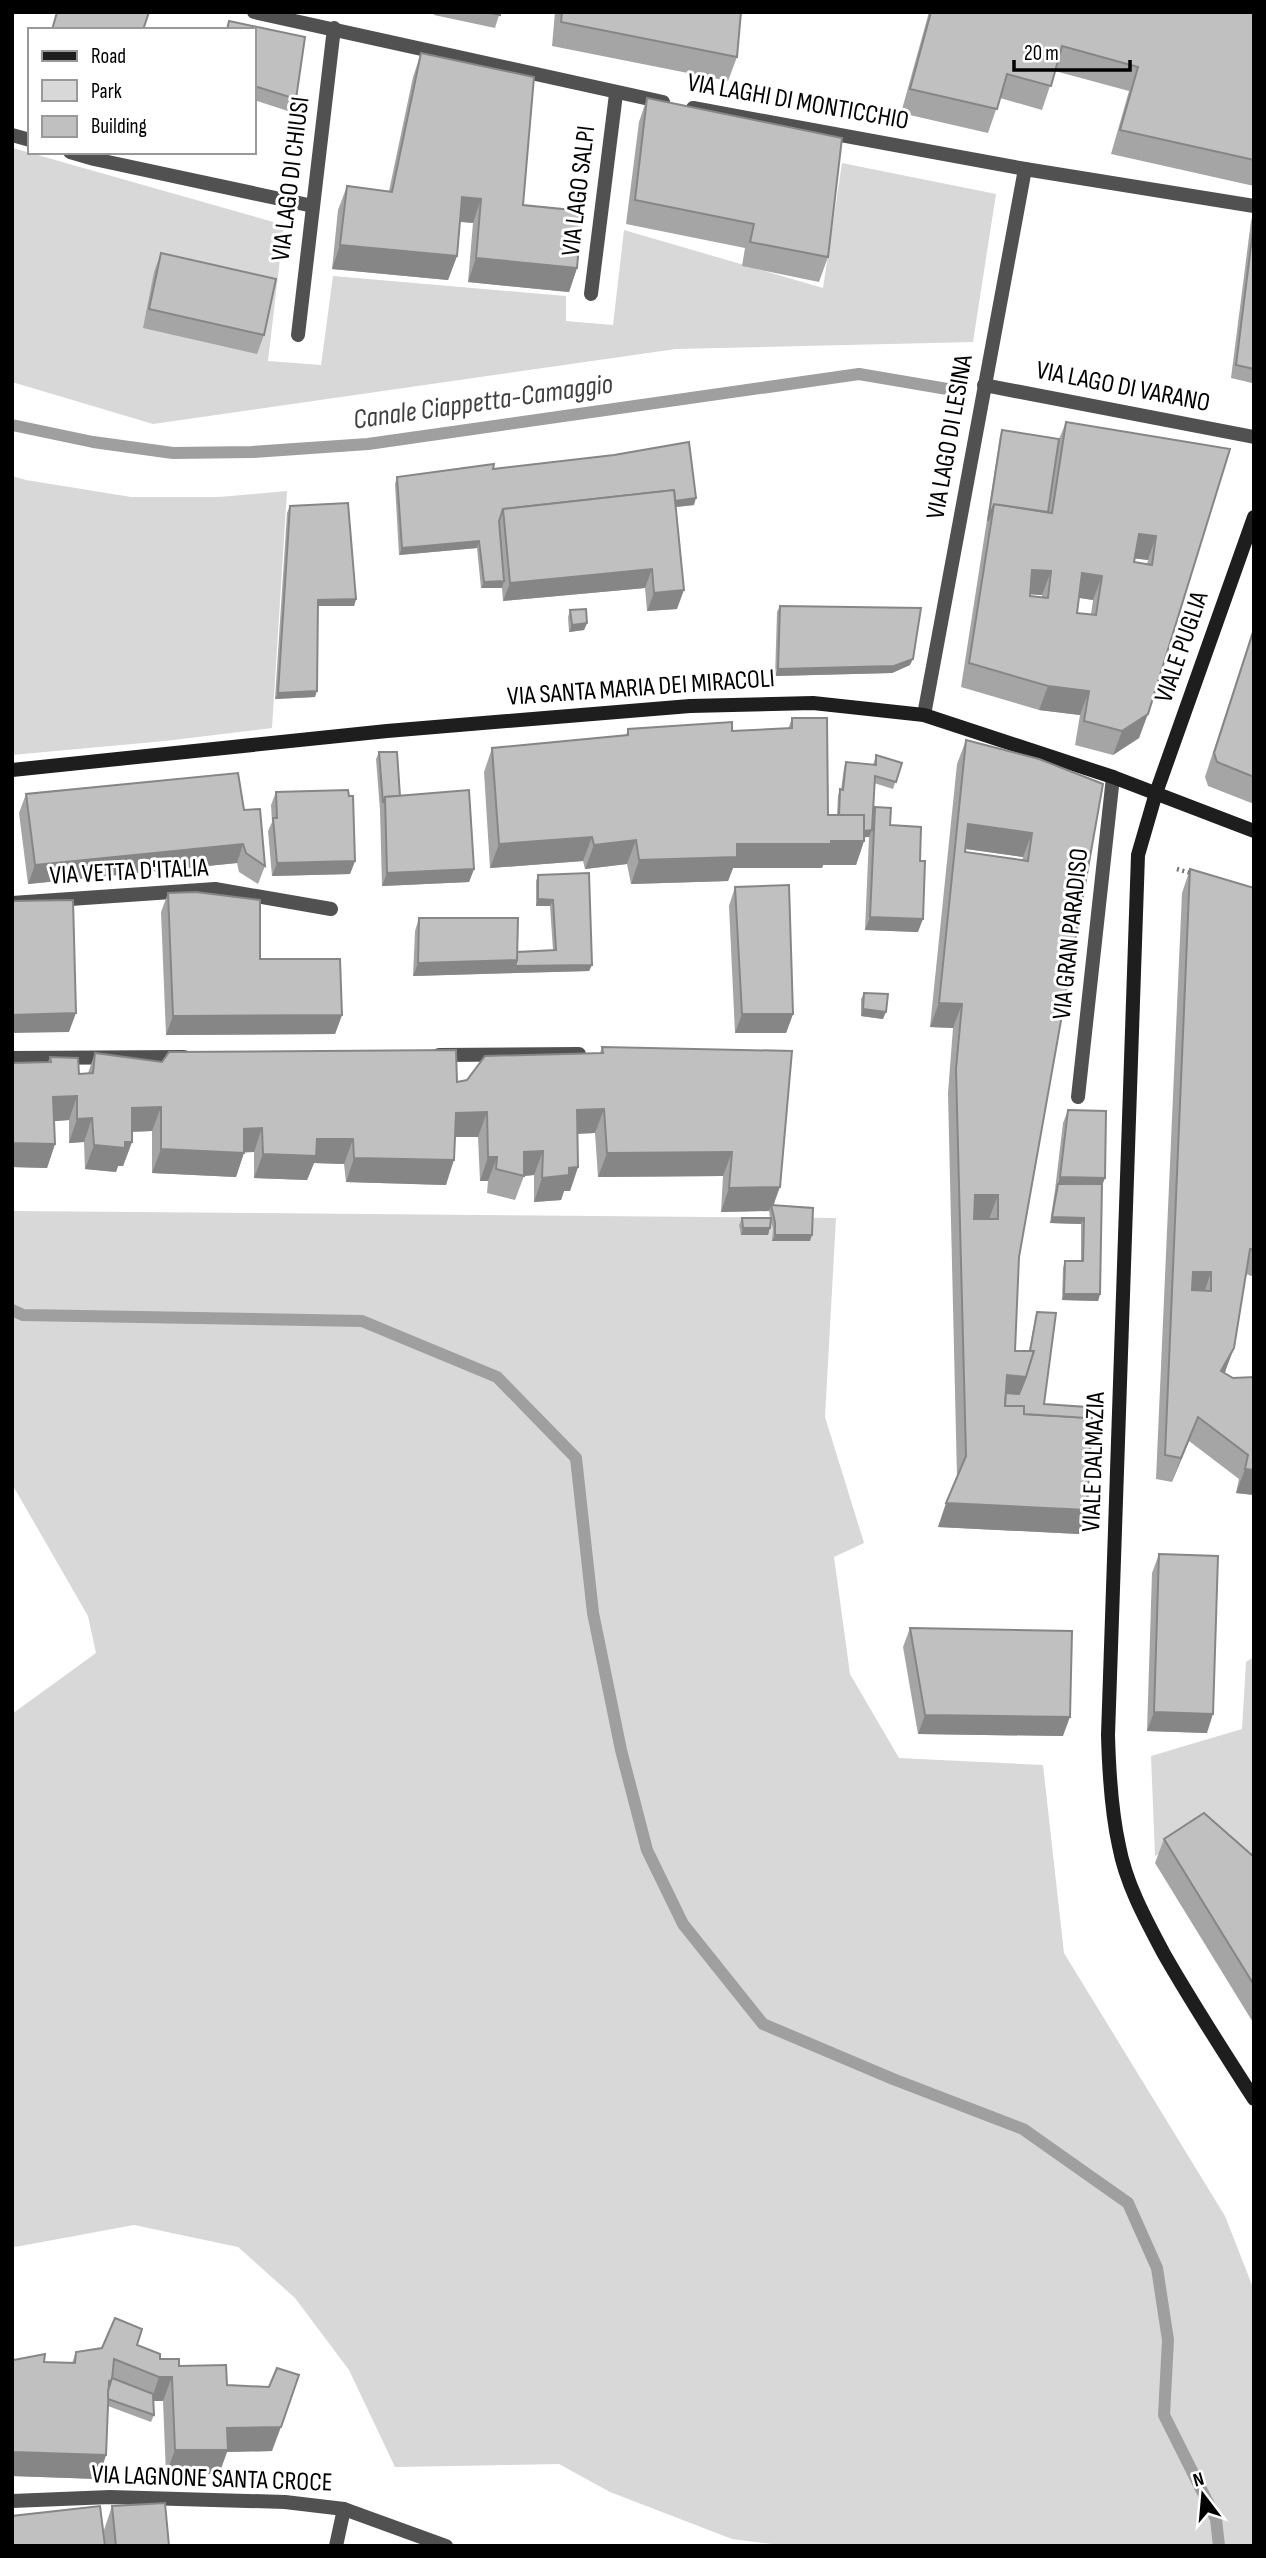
<svg xmlns="http://www.w3.org/2000/svg" width="1266" height="2558" font-family="'Sofia Sans Condensed',sans-serif">
<style>
.green{fill:#d8d8d8}
.lines{fill:none;stroke-linecap:round;stroke-linejoin:round}
.stream{stroke:#9f9f9f;stroke-width:12}
.path{stroke:#737373;stroke-width:4.5;stroke-dasharray:2 3.5;stroke-linecap:butt}
.street{stroke:#515151;stroke-width:14}
.secondary{stroke:#1e1e1e;stroke-width:14}
.wall{fill:#a5a5a5;fill-rule:evenodd}
.shaded-wall{fill:#868686}
.building{fill:#c0c0c0;stroke:#868686;stroke-width:2;fill-rule:evenodd}
.labels{text-anchor:middle;dominant-baseline:central;stroke-width:6;stroke-linejoin:round;paint-order:stroke}
.street-label{font-size:26px;fill:#000;stroke:#fff}
.water-label{font-size:28px;font-style:italic;fill:#404040;stroke:#fff}
</style>
<rect width="100%" height="100%" fill="#fff"/>
<g class="green">
<polygon points="13,148 284,225 268,361 321,365 333,276 566,296 566,321 613,325 624,230 823,288 842,163 996,194 973,342 676,349 153,424 12,382"/>
<polygon points="12,476 26,480 131,497 219,497 287,491 272,728 165,741 12,755"/>
<polygon points="12,1211 836,1218 825,1417 864,1543 834,1557 850,1674 899,1758 1043,1765 1064,1953 1225,2216 1254,2290 1254,2546 789,2546 732,2539 610,2492 559,2464 395,2467 349,2370 295,2298 238,2247 134,2225 15,2247 12,2245 12,1714 96,1653 88,1616 12,1484"/>
<polygon points="1254,1657 1254,1882 1200,1832 1155,1856 1151,1756 1242,1729 1246,1662"/>
</g>
<g class="lines">
<g class="stream">
<polyline points="12,425 93,442 173,453 252,452 368,444 859,374 959,391"/>
<polyline points="12,1310 23,1315 362,1321 497,1377 576,1458 593,1613 621,1750 647,1850 683,1924 763,2024 893,2079 1023,2129 1128,2203 1157,2268 1168,2340 1164,2415 1216,2519 1219,2546"/>
</g>
<polyline class="path" points="1177,869 1194,874"/>
<g class="street">
<polyline points="254,12 663,102"/>
<polyline points="693,108 1025,169 1254,206"/>
<polyline points="12,135 30,140"/>
<polyline points="70,152 94,159 313,206"/>
<polyline points="591,294 616,94"/>
<polyline points="298,335 334,28"/>
<polyline points="984,385 1254,437"/>
<polyline points="924,715 1025,169"/>
<polyline points="12,903 215,889 331,909"/>
<polyline points="439,1055 579,1054"/>
<polyline points="12,1058 184,1057"/>
<polyline points="1078,1097 1113,777"/>
<polyline points="12,2501 110,2497 285,2502 344,2509 446,2546"/>
<polyline points="336,2546 344,2509"/>
</g>
<g class="secondary">
<path d="M1254,517L1156,793L1138,855L1108,1735C1109,1772 1111,1810 1119,1846C1126,1884 1146,1920 1164,1954C1192,2003 1223,2051 1254,2099"/>
<polyline points="12,770 387,731 690,706 813,703 924,715 1113,777 1254,831"/>
</g>
</g>
<g class="wall">
<polygon points="434,12 500,12 495,28 434,15"/>
<polygon points="555,12 741,12 737,57 728,81 552,46"/>
<polygon points="929,12 1254,12 1254,186 1111,154 1129,91 1055,71 1042,110 1000,98 988,133 901,113"/>
<polygon points="229,21 305,37 296,99 291,112 254,100 254,30 226,30"/>
<polygon points="421,53 523,205 577,268 569,292 468,282 473,223 460,222 457,256 448,280 332,269 338,210 347,186 389,191 413,77"/>
<polygon points="647,98 828,257 819,282 742,266 745,248 626,224 639,122"/>
<polygon points="1254,213 1254,380 1252,383 1231,378 1251,221"/>
<polygon points="161,253 264,335 257,354 143,328 154,272"/>
<path d="M1066,422L1230,449L1139,738L1113,755L1075,745L1080,715L1039,710L961,687L1000,436L1002,430L1059,439ZM1135,558L1148,560L1147,564L1134,562ZM1030,594L1042,595V597L1030,596ZM1079,598L1093,600L1091,614L1077,613Z"/>
<polygon points="493,469 694,505 676,507 677,609 647,611 645,588 503,601 502,588 481,588 477,548 399,555 395,484 397,477"/>
<polygon points="290,506 356,599 354,606 318,606 315,697 275,699 287,513"/>
<polygon points="780,606 910,665 892,673 775,676 777,612"/>
<polygon points="570,610 587,623 584,630 569,632 568,617"/>
<polygon points="1254,626 1254,804 1208,786 1205,777"/>
<polygon points="792,718 828,815 837,815 838,796 840,789 841,790 844,768 846,762 873,765 876,755 902,763 893,789 874,783 873,811 875,807 890,825 918,932 865,930 869,837 864,837 864,841 856,865 823,865 822,868 733,868 728,881 631,884 627,864 585,869 583,861 490,868 484,772 492,748 626,735 628,729 732,731 788,729"/>
<path d="M966,740L1039,759L1015,1351H1029L1035,1319L1037,1312L1044,1404L1079,1534L938,1527L957,1477L948,1093L953,1028L930,1027L957,764ZM965,849L1023,857L1022,860L965,852Z"/>
<polygon points="379,752 400,796 474,869 469,882 382,886 380,810 376,759"/>
<polygon points="276,792 355,861 350,874 272,876 268,831 272,822 271,805"/>
<polygon points="26,794 244,810 265,866 258,884 239,872 237,863 28,884 19,813"/>
<polygon points="1190,869 1254,888 1254,1277 1246,1274 1225,1373 1233,1378 1254,1377 1254,1495 1236,1493 1239,1479 1189,1441 1172,1482 1156,1479 1182,893"/>
<polygon points="538,875 592,965 589,971 413,976 415,931 419,918 517,952 553,950 550,906 536,906 536,881"/>
<polygon points="735,887 793,1014 786,1033 735,1033 729,906"/>
<polygon points="168,893 260,959 342,1015 335,1034 166,1035 161,912"/>
<polygon points="864,993 883,1019 861,1016 861,999"/>
<polygon points="602,1047 792,1051 774,1205 810,1241 772,1241 773,1229 771,1221 768,1235 741,1235 739,1225 742,1218 770,1218 769,1211 721,1212 723,1176 598,1177 595,1133 577,1134 578,1167 570,1191 564,1191 561,1200 534,1202 534,1175 524,1176 515,1200 487,1193 488,1181 480,1181 478,1137 455,1137 446,1185 346,1182 344,1164 314,1163 307,1180 254,1178 254,1152 244,1152 236,1177 152,1173 152,1131 132,1132 132,1142 123,1166 118,1166 116,1172 85,1169 84,1142 69,1143 69,1120 54,1121 55,1144 47,1168 12,1167 12,1063 48,1062 50,1057 79,1074 88,1073 95,1053 162,1062 457,1082 600,1053"/>
<polygon points="1068,1110 1105,1178 1102,1184 1100,1294 1098,1301 1062,1300 1063,1268 1065,1261 1081,1261 1081,1224 1050,1223 1055,1190 1063,1123"/>
<polygon points="1159,1554 1207,1733 1147,1731 1152,1573"/>
<polygon points="910,1628 1063,1736 918,1734 903,1647"/>
<polygon points="1164,1839 1254,1857 1254,2024 1155,1863"/>
<polygon points="137,2345 160,2359 227,2385 272,2451 227,2452 219,2474 166,2474 163,2401 153,2401 154,2415 151,2422 108,2406 106,2455 98,2479 12,2476 12,2358 14,2360 72,2363 76,2352"/>
<polygon points="112,2506 169,2546 105,2546 104,2530"/>
</g>
<g class="shaded-wall">
<polygon points="462,197 481,199 473,223 454,221"/>
<polygon points="340,245 457,256 448,280 332,269"/>
<polygon points="476,258 577,268 569,292 468,282"/>
<polygon points="696,498 694,505 505,526 504,520"/>
<polygon points="1139,534 1156,536 1148,560 1130,558"/>
<polygon points="479,541 477,548 399,555 402,548"/>
<polygon points="652,569 645,588 503,601 510,583"/>
<polygon points="1032,570 1051,571 1042,595 1023,594"/>
<polygon points="1082,573 1102,576 1093,600 1074,597"/>
<polygon points="504,581 502,588 481,588 484,582"/>
<polygon points="684,590 677,609 647,611 654,593"/>
<polygon points="356,599 354,606 316,606 318,600"/>
<polygon points="587,623 584,630 569,632 572,625"/>
<polygon points="913,659 910,665 892,673 775,676 778,669"/>
<polygon points="1048,686 1089,691 1080,715 1039,710"/>
<polygon points="317,691 315,697 275,699 278,693"/>
<polygon points="1148,714 1139,738 1113,755 1122,731"/>
<polygon points="968,824 1032,833 1023,857 960,848"/>
<polygon points="872,830 869,837 836,839 838,832"/>
<polygon points="592,837 583,861 490,868 499,844"/>
<polygon points="636,840 627,864 585,869 594,845"/>
<polygon points="831,841 864,841 856,865 823,865 822,868 733,868 728,881 631,884 639,860 737,844"/>
<polygon points="243,844 237,863 28,884 35,865"/>
<polygon points="355,861 350,874 272,876 277,863"/>
<polygon points="474,869 469,882 382,886 387,873"/>
<polygon points="538,899 553,900 550,906 536,906"/>
<polygon points="870,917 923,919 918,932 865,930"/>
<polygon points="517,960 513,973 413,976 418,963"/>
<polygon points="592,965 589,971 513,973 515,966"/>
<polygon points="939,1003 962,1004 953,1028 930,1027"/>
<polygon points="863,1009 886,1012 883,1019 861,1016"/>
<polygon points="76,1013 69,1032 12,1033 12,1015"/>
<polygon points="742,1014 793,1014 786,1033 735,1033"/>
<polygon points="342,1015 335,1034 166,1035 173,1016"/>
<polygon points="77,1096 69,1120 45,1122 53,1097"/>
<polygon points="161,1107 152,1131 123,1132 132,1108"/>
<polygon points="604,1109 595,1133 568,1134 577,1110"/>
<polygon points="487,1112 478,1137 448,1137 456,1113"/>
<polygon points="92,1118 84,1142 69,1143 77,1119"/>
<polygon points="262,1128 254,1152 236,1153 244,1129"/>
<polygon points="317,1139 353,1139 344,1164 314,1163 307,1180 254,1178 263,1154"/>
<polygon points="125,1142 132,1142 123,1166 118,1166 116,1172 85,1169 94,1145"/>
<polygon points="12,1143 55,1144 47,1168 12,1167"/>
<polygon points="161,1149 244,1153 236,1177 152,1173"/>
<polygon points="543,1151 534,1175 523,1176 524,1152"/>
<polygon points="732,1152 723,1176 598,1177 607,1153"/>
<polygon points="488,1157 497,1157 488,1181 480,1181"/>
<polygon points="354,1158 454,1160 446,1185 346,1182"/>
<polygon points="578,1167 570,1191 564,1191 561,1200 534,1202 542,1178 569,1168"/>
<polygon points="1060,1177 1105,1178 1100,1191 1058,1184"/>
<polygon points="780,1187 772,1209 771,1205 769,1211 721,1212 729,1188"/>
<polygon points="975,1195 998,1195 989,1219 966,1219"/>
<polygon points="1052,1217 1084,1218 1081,1224 1050,1223"/>
<polygon points="743,1228 770,1228 768,1235 741,1235"/>
<polygon points="775,1235 812,1235 810,1241 772,1241"/>
<polygon points="1193,1272 1211,1272 1203,1296 1185,1296"/>
<polygon points="1064,1294 1100,1294 1098,1301 1062,1300"/>
<polygon points="1234,1348 1225,1372 1212,1395 1221,1371"/>
<polygon points="1007,1375 1026,1377 1017,1401 1000,1399"/>
<polygon points="1198,1417 1189,1441 1172,1482 1181,1458"/>
<polygon points="1245,1469 1254,1470 1254,1495 1236,1493"/>
<polygon points="946,1503 1087,1510 1079,1534 938,1527"/>
<polygon points="1154,1712 1213,1714 1207,1733 1147,1731"/>
<polygon points="925,1715 1070,1717 1063,1736 918,1734"/>
<polygon points="159,2377 172,2377 163,2401 151,2401"/>
<polygon points="281,2427 272,2451 227,2452 219,2474 166,2474 175,2450 227,2428"/>
<polygon points="12,2452 106,2455 98,2479 12,2476"/>
</g>
<g class="building">
<polygon points="57,12 149,12 143,30 52,30"/>
<polygon points="487,12 500,12 500,15"/>
<polygon points="562,12 741,12 737,57 561,22"/>
<polygon points="931,12 1254,12 1254,160 1120,130 1138,67 1062,46 1051,86 1007,74 997,109 910,89"/>
<polygon points="229,21 305,37 296,99 254,86 254,30 227,30"/>
<polygon points="421,53 534,77 523,205 582,211 577,268 476,258 481,199 462,197 457,256 340,245 347,186 392,192"/>
<polygon points="647,98 842,138 828,257 750,242 754,224 635,200"/>
<polygon points="1254,222 1254,369 1236,365"/>
<polygon points="161,253 276,279 264,335 149,309"/>
<path d="M1066,422L1230,449L1148,714L1122,731L1084,721L1089,691L1048,686L969,663L994,504L1052,513ZM1139,534L1156,536L1152,565L1134,562ZM1032,570L1051,571L1048,598L1030,596ZM1082,573L1102,576L1096,615L1077,613Z"/>
<polygon points="1002,430 1059,439 1048,512 994,504 988,521"/>
<polygon points="689,442 696,498 675,501 674,490 503,509 499,521 504,581 484,582 479,541 402,548 397,477 494,464 493,469 614,455"/>
<polygon points="674,490 684,590 654,593 652,569 510,583 503,509"/>
<polygon points="348,503 356,599 318,600 317,691 278,693 290,506"/>
<polygon points="780,606 921,608 913,659 894,666 778,669"/>
<polygon points="586,609 587,623 572,625 570,610"/>
<polygon points="1254,629 1254,777 1217,762 1214,753"/>
<polygon points="792,718 827,718 828,815 864,815 864,841 831,841 831,844 737,844 737,857 639,860 636,840 594,845 592,837 499,844 492,748 628,735 628,729 732,722 732,731 792,728"/>
<path d="M966,740L1039,759L1103,784L1019,1257L1015,1351H1034L1026,1377L1007,1375L1005,1406H1024V1414L1092,1418L1087,1510L946,1503L966,1456L956,1069L962,1004L939,1003ZM968,824L1032,833L1028,861L965,852ZM975,1195H998V1219H974Z"/>
<polygon points="379,752 397,752 400,796 385,797 383,803"/>
<polygon points="876,755 902,763 896,782 875,776 872,830 864,831 864,815 839,815 840,789 843,790 846,762 876,765"/>
<polygon points="238,773 244,810 260,809 265,866 246,853 243,844 35,865 26,794"/>
<polygon points="348,790 349,796 353,796 355,861 277,863 273,818 277,818 276,792"/>
<polygon points="469,790 474,869 387,873 385,797"/>
<polygon points="875,807 891,808 890,825 921,827 920,861 925,861 923,919 870,917"/>
<path d="M1190,869L1254,888V1250L1250,1249L1234,1348L1221,1371L1233,1378L1254,1377V1470L1245,1469L1248,1455L1198,1417L1181,1458L1165,1455ZM1193,1272H1211V1291L1192,1290Z"/>
<polygon points="589,873 592,965 515,966 517,960 517,952 556,950 553,900 538,899 538,875"/>
<polygon points="789,885 793,1014 742,1014 735,887"/>
<polygon points="196,892 260,900 260,959 340,959 342,1015 173,1016 168,893"/>
<polygon points="73,900 76,1013 12,1015 12,901"/>
<polygon points="419,918 518,918 517,960 418,963"/>
<polygon points="864,993 888,994 886,1012 863,1009"/>
<polygon points="602,1047 792,1051 780,1187 729,1188 732,1152 607,1153 604,1109 577,1110 578,1167 569,1168 569,1175 542,1178 543,1151 524,1152 524,1176 496,1169 497,1157 488,1157 487,1112 456,1113 454,1160 354,1158 353,1139 317,1139 316,1156 263,1154 262,1128 244,1129 244,1153 161,1149 161,1107 132,1108 132,1142 125,1142 125,1148 94,1145 92,1118 77,1119 77,1096 53,1097 55,1144 12,1143 12,1063 51,1062 50,1057 78,1058 79,1074 93,1073 95,1053 162,1062 169,1052 456,1050 457,1082 467,1080 485,1056 603,1053"/>
<polygon points="1068,1110 1106,1111 1105,1178 1060,1177"/>
<polygon points="1058,1184 1102,1184 1100,1294 1064,1294 1065,1261 1083,1261 1084,1218 1052,1217"/>
<polygon points="771,1205 813,1208 812,1235 775,1235 775,1222"/>
<polygon points="742,1218 771,1218 770,1228 743,1228"/>
<polygon points="1037,1312 1056,1313 1044,1404 1087,1407 1087,1418 1024,1414 1024,1406 1005,1406 1006,1393 1019,1394 1026,1377 1034,1351 1030,1351"/>
<polygon points="1159,1554 1218,1556 1213,1714 1154,1712"/>
<polygon points="910,1628 1072,1631 1070,1717 925,1715"/>
<polygon points="1204,1813 1254,1857 1254,1985 1164,1839"/>
<polygon points="115,2318 142,2329 137,2345 160,2354 160,2359 179,2359 179,2366 226,2365 227,2385 269,2387 277,2368 299,2375 281,2427 227,2428 228,2450 175,2450 172,2377 159,2377 114,2359 112,2380 109,2381 106,2455 12,2452 12,2358 14,2360 45,2354 44,2362 75,2363 76,2352 102,2348"/>
<polygon points="112,2378 153,2394 154,2415 108,2399 108,2391"/>
<polygon points="165,2503 169,2546 116,2546 112,2506"/>
<polygon points="100,2506 105,2546 12,2546 12,2516"/>
</g>
<g class="labels">
<g class="street-label">
<text transform="translate(798 102) rotate(10)">VIA LAGHI DI MONTICCHIO</text>
<text transform="translate(291 179) rotate(-83)">VIA LAGO DI CHIUSI</text>
<text transform="translate(579 191) rotate(-83)">VIA LAGO SALPI</text>
<text transform="translate(1123 387) rotate(11)">VIA LAGO DI VARANO</text>
<text transform="translate(950 437) rotate(-80)">VIA LAGO DI LESINA</text>
<text transform="translate(1182 647) rotate(-71)">VIALE PUGLIA</text>
<text transform="translate(641 688) rotate(-4)">VIA SANTA MARIA DEI MIRACOLI</text>
<text transform="translate(129 872) rotate(-3)">VIA VETTA D'ITALIA</text>
<text transform="translate(1071 934) rotate(-84)">VIA GRAN PARADISO</text>
<text transform="translate(1094 1462) rotate(-88)">VIALE DALMAZIA</text>
<text transform="translate(212 2479) rotate(2)">VIA LAGNONE SANTA CROCE</text>
</g>
<g class="water-label">
<text transform="translate(483 402) rotate(-8)">Canale Ciappetta-Camaggio</text>
</g>
</g>
<rect width="1266" height="2558" fill="none" stroke="#000000" stroke-width="28"/>
<rect x="28" y="28" width="228" height="126" fill="#ffffff" stroke="#999999" stroke-width="2"/>
<rect x="42" y="51" width="35" height="10" fill="#1e1e1e" stroke="#999999" stroke-width="2"/>
<text x="91" y="63" font-size="21" fill="#000000">Road</text>
<rect x="42" y="80" width="35" height="21" fill="#d8d8d8" stroke="#999999" stroke-width="2"/>
<text x="91" y="98" font-size="21" fill="#000000">Park</text>
<rect x="42" y="116" width="35" height="21" fill="#c0c0c0" stroke="#999999" stroke-width="2"/>
<text x="91" y="133" font-size="21" fill="#000000">Building</text>
<g transform="translate(1203 2495) rotate(344)" stroke="#ffffff" stroke-width="5" paint-order="stroke">
<path d="M0-5L12 26L0 18L-12 26Z" fill="#000000"/>
<text y="-10" font-size="19" font-weight="bold" text-anchor="middle" fill="#000000">N</text>
</g>
<path d="M1014 60v10h116v-10" fill="none" stroke="#000000" stroke-width="3.5"/>
<text x="1024" y="60" font-size="21" fill="#000000" stroke="#ffffff" stroke-width="5" paint-order="stroke">20 m</text>
</svg>
